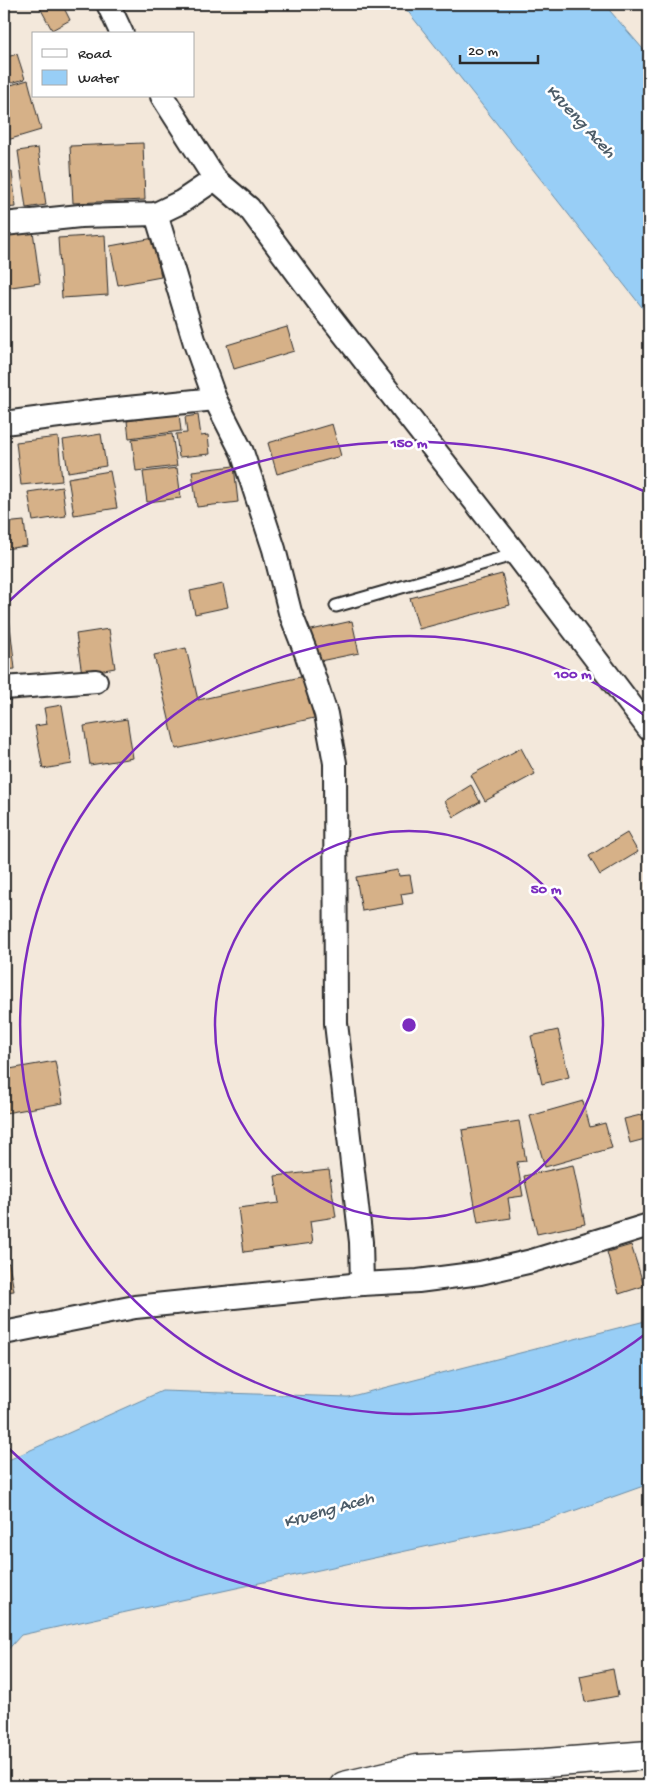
<svg xmlns="http://www.w3.org/2000/svg" width="653" height="1790" font-family="'Gochi Hand',sans-serif">
<style>
.water{fill:#98cef6;stroke:#6c8da5}
.building{fill:#d6b188;stroke:#2b2b2b}
.lines{fill:none;stroke-linecap:round;stroke-linejoin:round}
.service-casing{stroke:#2b2b2b;stroke-width:15}
.minor-casing{stroke:#2b2b2b;stroke-width:26}
.tertiary-casing{stroke:#2b2b2b;stroke-width:31}
.service{stroke:#fff;stroke-width:11}
.minor{stroke:#fff;stroke-width:22}
.tertiary{stroke:#fff;stroke-width:28}
.ring{fill:none;stroke:#7b2cbf;stroke-width:2.5}
.labels{text-anchor:middle;dominant-baseline:central;stroke-width:5;stroke-linejoin:round;paint-order:stroke}
.water-label{font-size:18px;font-style:italic;fill:#4c5c68;stroke:#fff}
.centre{fill:#7b2cbf;stroke:#fff;stroke-width:2.5}
.ring-label{font-size:15px;text-anchor:middle;font-weight:bold;fill:#7b2cbf;stroke:#fff;stroke-width:5;stroke-linejoin:round;paint-order:stroke}
</style>
<rect width="100%" height="100%" fill="#f3e8db"/>
<filter id="ink" filterUnits="userSpaceOnUse"><feTurbulence type="fractalNoise" baseFrequency=".02" numOctaves="2"/><feDisplacementMap in="SourceGraphic" scale="10" xChannelSelector="R" yChannelSelector="G"/><feConvolveMatrix kernelMatrix="1 2 1 2 8 2 1 2 1" color-interpolation-filters="sRGB"/></filter>
<g filter="url(#ink)">
<g class="water">
<polygon points="402,4 604,4 649,56 649,316"/>
<polygon points="649,1320 649,1484 548,1520 21,1635 4,1654 4,1462 162,1391 348,1397"/>
</g>
<g class="building">
<polygon points="38,4 62,4 70,20 52,30"/>
<polygon points="17,54 25,79 4,85 4,58"/>
<polygon points="28,80 41,130 4,141 4,87"/>
<polygon points="143,143 145,200 73,203 70,146"/>
<polygon points="38,148 46,205 26,208 18,151"/>
<polygon points="12,172 16,207 4,208 4,173"/>
<polygon points="33,231 40,283 4,288 4,234"/>
<polygon points="105,235 108,295 62,298 58,238"/>
<polygon points="154,238 161,277 118,285 110,246"/>
<polygon points="287,327 294,351 234,369 227,345"/>
<polygon points="179,414 181,431 129,438 127,421"/>
<polygon points="198,415 201,436 208,435 210,454 179,457 176,434 187,433 185,417"/>
<polygon points="332,424 341,456 277,474 268,443"/>
<polygon points="101,434 106,466 68,472 63,440"/>
<polygon points="172,434 177,466 136,471 132,439"/>
<polygon points="58,437 62,481 21,485 16,442"/>
<polygon points="234,466 238,502 197,507 192,471"/>
<polygon points="177,468 181,498 147,502 143,472"/>
<polygon points="110,471 117,508 74,515 68,478"/>
<polygon points="62,487 66,516 33,521 28,492"/>
<polygon points="24,521 27,546 4,549 4,523"/>
<polygon points="502,574 510,605 419,629 410,598"/>
<polygon points="223,584 228,607 195,614 190,591"/>
<polygon points="4,617 9,617 15,669 4,670"/>
<polygon points="352,621 359,653 315,662 307,631"/>
<polygon points="109,629 115,668 82,674 76,634"/>
<polygon points="186,648 198,700 305,676 314,718 176,749 154,655"/>
<polygon points="62,705 72,764 43,769 35,726 47,724 44,708"/>
<polygon points="127,719 133,758 90,765 84,726"/>
<polygon points="521,748 535,774 485,801 471,775"/>
<polygon points="471,785 480,802 454,817 445,801"/>
<polygon points="627,833 638,852 600,875 589,856"/>
<polygon points="398,870 399,876 410,875 413,892 401,894 403,904 362,911 356,877"/>
<polygon points="558,1030 569,1077 542,1084 531,1036"/>
<polygon points="55,1061 63,1103 5,1113 4,1104 4,1070"/>
<polygon points="583,1101 590,1127 605,1123 612,1148 545,1167 530,1116"/>
<polygon points="649,1113 649,1138 630,1143 624,1119"/>
<polygon points="519,1121 526,1161 517,1162 523,1196 508,1198 511,1218 478,1223 462,1130"/>
<polygon points="573,1165 585,1224 537,1234 524,1176"/>
<polygon points="329,1170 336,1217 310,1221 313,1243 244,1252 238,1208 279,1203 275,1176"/>
<polygon points="631,1245 644,1286 619,1294 607,1252"/>
<polygon points="9,1263 14,1291 4,1292 4,1264"/>
<polygon points="613,1669 618,1696 585,1702 580,1676"/>
</g>
<g class="lines">
<defs>
<polyline id="service" points="336,606 516,554"/>
<g id="minor">
<polyline points="108,4 122,34"/>
<polyline points="215,179 249,208 318,301 516,554 649,729"/>
<polyline points="156,214 195,343 215,399 242,452 274,549 290,612 306,653 326,714 335,763 336,1023 361,1242 362,1284"/>
<polyline points="4,224 80,216 156,214 181,202 215,179 162,96"/>
<polyline points="4,423 98,411 215,399"/>
<polyline points="4,688 96,681"/>
<polyline points="4,1333 135,1307 362,1284 418,1281 480,1273 532,1261 649,1225"/>
</g>
<polyline id="tertiary" points="344,1786 417,1769 545,1763 649,1755"/>
</defs>
<use href="#service" class="service-casing"/>
<use href="#minor" class="minor-casing"/>
<use href="#tertiary" class="tertiary-casing"/>
<use href="#service" class="service"/>
<use href="#minor" class="minor"/>
<use href="#tertiary" class="tertiary"/>
</g>
</g>
<g class="ring">
<circle cx="409" cy="1025" r="194"/>
<path d="M648 1332A389 389 0 1 1 648 718"/>
<path d="M646 1558A583 583 0 0 1 4 1444M4 606A583 583 0 0 1 646 492"/>
</g>
<g class="labels">
<g class="water-label">
<text transform="translate(580 122) rotate(47)">Krueng Aceh</text>
<text transform="translate(329 1511) rotate(-16)">Krueng Aceh</text>
</g>
</g>
<circle cx="409" cy="1025" r="8" class="centre"/>
<g class="ring-label">
<text x="409" y="447">150 m</text>
<text x="573" y="678">100 m</text>
<text x="546" y="893">50 m</text>
</g>
<rect width="653" height="1790" fill="none" stroke="#fff" stroke-width="20"/>
<rect x="10" y="10" width="633" height="1770" fill="none" stroke="#2b2b2b" stroke-width="2" filter="url(#ink)"/>
<rect x="32" y="32" width="162" height="65" fill="#ffffff" stroke="#aaaaaa"/>
<rect x="42" y="49" width="25" height="8" fill="#ffffff" stroke="#aaaaaa"/>
<text x="78" y="58" font-size="15" fill="#2b2b2b">Road</text>
<rect x="42" y="70" width="25" height="15" fill="#98cef6" stroke="#aaaaaa"/>
<text x="78" y="82" font-size="15" fill="#2b2b2b">Water</text>
<path d="M460 55v8h78v-8" fill="none" stroke="#2b2b2b" stroke-width="2.5"/>
<text x="468" y="55" font-size="15" fill="#2b2b2b" stroke="#ffffff" stroke-width="4" paint-order="stroke">20 m</text>
</svg>
